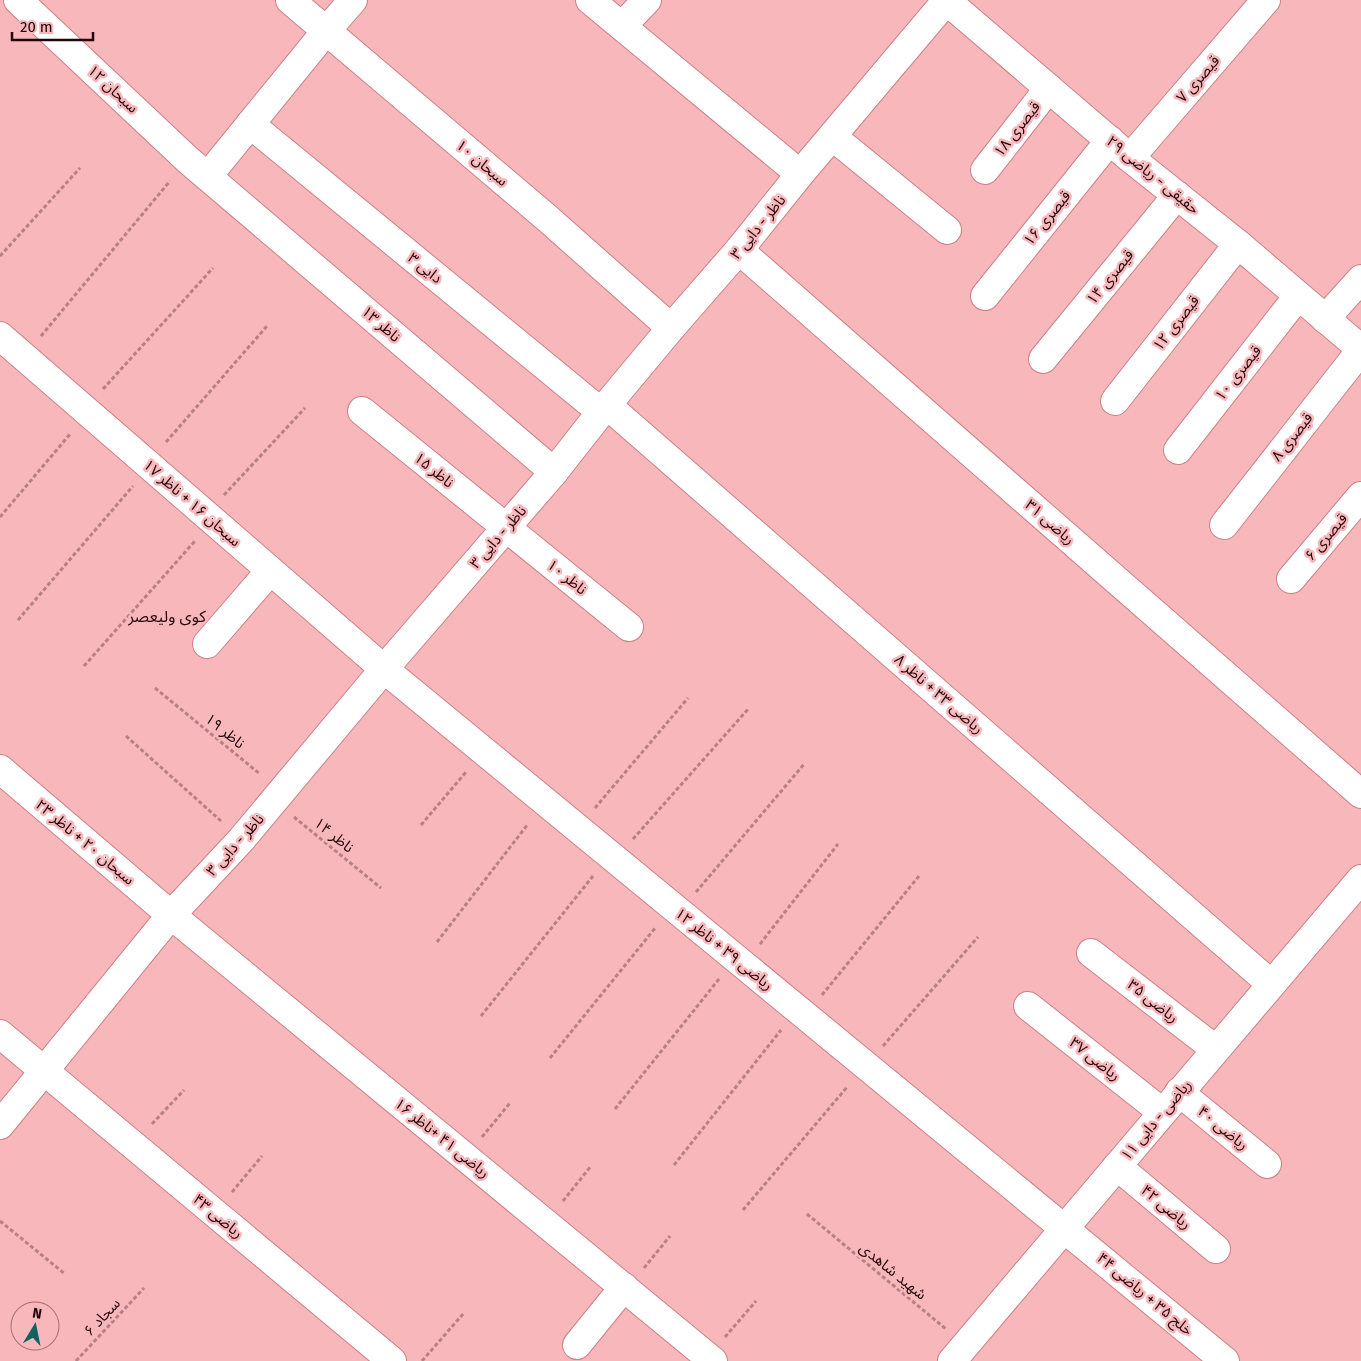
<svg xmlns="http://www.w3.org/2000/svg" width="1361" height="1361" font-family="'Fira Sans','Noto Sans Arabic',sans-serif">
<style>
.lines{fill:none;stroke-linecap:round;stroke-linejoin:round}
.minor-casing{stroke:#cd8186;stroke-width:30}
.path{stroke:#b68185;stroke-width:3;stroke-dasharray:4 2.5;stroke-linecap:butt}
.minor{stroke:#fff;stroke-width:28}
.labels{text-anchor:middle;dominant-baseline:central;stroke-width:5;stroke-linejoin:round;paint-order:stroke}
.street-label{font-size:15px;fill:#200509;stroke:#f8b7bb}
.neighbourhood-label{font-size:16px;fill:#200509;stroke:#f8b7bb}
</style>
<rect width="100%" height="100%" fill="#f8b7bb"/>
<g class="lines">
<defs>
<g id="minor">
<polyline points="18,0 188,160 554,472"/>
<polyline points="290,0 547,218 671,328"/>
<polyline points="590,0 800,174"/>
<polyline points="947,1 1130,158 1238,244 1361,349"/>
<polyline points="622,26 647,0"/>
<polyline points="250,124 601,412"/>
<polyline points="833,137 947,230"/>
<polyline points="1130,158 1266,0"/>
<polyline points="985,170 1049,88"/>
<polyline points="208,176 326,31 353,0"/>
<polyline points="739,250 1361,794"/>
<polyline points="985,296 1110,140"/>
<polyline points="1325,319 1361,279"/>
<polyline points="0,336 384,669 1225,1361"/>
<polyline points="1043,359 1177,195"/>
<polyline points="1115,401 1238,244"/>
<polyline points="607,405 1271,984"/>
<polyline points="362,411 629,627"/>
<polyline points="1178,450 1298,296"/>
<polyline points="1224,525 1361,350"/>
<polyline points="1291,579 1361,496"/>
<polyline points="207,644 270,571"/>
<polyline points="0,769 171,915 713,1361"/>
<polyline points="1091,953 1215,1049"/>
<polyline points="1028,1006 1162,1112"/>
<polyline points="0,1034 392,1361"/>
<polyline points="1179,1092 1267,1164"/>
<polyline points="0,1125 171,915 241,840 384,669 554,472 601,412 671,328 739,250 800,174 947,0"/>
<polyline points="1117,1166 1216,1249"/>
<polyline points="577,1345 624,1287"/>
<polyline points="952,1361 1361,879"/>
</g>
</defs>
<use href="#minor" class="minor-casing"/>
<g class="path">
<polyline points="0,256 80,168"/>
<polyline points="41,336 170,181"/>
<polyline points="103,389 213,268"/>
<polyline points="166,442 267,326"/>
<polyline points="224,495 305,408"/>
<polyline points="0,517 71,433"/>
<polyline points="18,620 133,486"/>
<polyline points="84,666 195,541"/>
<polyline points="155,688 260,774"/>
<polyline points="126,736 221,821"/>
<polyline points="595,808 688,698"/>
<polyline points="294,817 381,888"/>
<polyline points="421,825 466,772"/>
<polyline points="633,839 749,708"/>
<polyline points="696,892 805,763"/>
<polyline points="437,942 528,824"/>
<polyline points="760,944 838,844"/>
<polyline points="822,995 919,876"/>
<polyline points="481,1016 593,876"/>
<polyline points="883,1046 978,937"/>
<polyline points="550,1058 656,927"/>
<polyline points="615,1109 719,979"/>
<polyline points="152,1124 184,1090"/>
<polyline points="482,1137 510,1103"/>
<polyline points="674,1165 781,1030"/>
<polyline points="232,1192 262,1156"/>
<polyline points="563,1201 591,1166"/>
<polyline points="743,1210 848,1086"/>
<polyline points="807,1214 946,1329"/>
<polyline points="0,1221 65,1274"/>
<polyline points="644,1268 670,1236"/>
<polyline points="725,1337 756,1301"/>
<polyline points="76,1361 144,1288"/>
<polyline points="422,1361 463,1314"/>
</g>
<use href="#minor" class="minor"/>
</g>
<g class="labels">
<g class="street-label">
<text transform="translate(1198 79) rotate(-49)">قیصری ۷</text>
<text transform="translate(113 89) rotate(43)">سبحان ۱۲</text>
<text transform="translate(1017 129) rotate(-52)">قیصری ۱۸</text>
<text transform="translate(482 163) rotate(40)">سبحان ۱۰</text>
<text transform="translate(1153 175) rotate(39)">حقیقی - ریاضی ۲۹</text>
<text transform="translate(1047 218) rotate(-51)">قیصری ۱۶</text>
<text transform="translate(758 227) rotate(-51)">ناظر - دایی ۳</text>
<text transform="translate(425 268) rotate(39)">دایی ۳</text>
<text transform="translate(1110 277) rotate(-51)">قیصری ۱۴</text>
<text transform="translate(1176 323) rotate(-52)">قیصری ۱۲</text>
<text transform="translate(381 324) rotate(41)">ناظر ۱۳</text>
<text transform="translate(1238 373) rotate(-52)">قیصری ۱۰</text>
<text transform="translate(1292 437) rotate(-52)">قیصری ۸</text>
<text transform="translate(434 470) rotate(39)">ناظر ۱۵</text>
<text transform="translate(192 503) rotate(41)">سبحان ۱۶ + ناظر ۱۷</text>
<text transform="translate(1050 522) rotate(41)">ریاضی ۳۱</text>
<text transform="translate(498 537) rotate(-49)">ناظر - دایی ۳</text>
<text transform="translate(1326 537) rotate(-50)">قیصری ۶</text>
<text transform="translate(567 577) rotate(39)">ناظر ۱۰</text>
<text transform="translate(939 694) rotate(41)">ریاضی ۳۳ + ناظر ۸</text>
<text transform="translate(225 731) rotate(39)">ناظر ۱۹</text>
<text transform="translate(334 835) rotate(39)">ناظر ۱۴</text>
<text transform="translate(85 842) rotate(40)">سبحان ۲۰ + ناظر ۲۳</text>
<text transform="translate(235 845) rotate(-48)">ناظر - دایی ۳</text>
<text transform="translate(724 949) rotate(39)">ریاضی ۳۹ + ناظر ۱۲</text>
<text transform="translate(1153 1001) rotate(38)">ریاضی ۳۵</text>
<text transform="translate(1095 1059) rotate(38)">ریاضی ۳۷</text>
<text transform="translate(1156 1120) rotate(-50)">ریاضی - دایی ۱۱</text>
<text transform="translate(1223 1128) rotate(39)">ریاضی ۴۰</text>
<text transform="translate(442 1138) rotate(39)">ریاضی ۴۱ +ناظر ۱۶</text>
<text transform="translate(1166 1207) rotate(40)">ریاضی ۴۲</text>
<text transform="translate(218 1216) rotate(40)">ریاضی ۴۳</text>
<text transform="translate(893 1271) rotate(39)">شهید شاهدی</text>
<text transform="translate(1145 1294) rotate(40)">خلج ۳۵ + ریاضی ۴۴</text>
<text transform="translate(102 1317) rotate(-47)">سجاد ۶</text>
</g>
<g class="neighbourhood-label">
<text x="167" y="616">کوی ولیعصر</text>
</g>
</g>
<g transform="translate(35 1326) rotate(10)"><circle r="24" fill="#f8b7bb" stroke="#a27074"/>
<path d="M0-4L9 19L0 12L-9 19Z" fill="#116262"/>
<text y="-8" font-size="14" font-weight="bold" text-anchor="middle" fill="#200509">N</text>
</g>
<path d="M12 32v8h81v-8" fill="none" stroke="#200509" stroke-width="2.5"/>
<text x="20" y="32" font-size="15" fill="#200509" stroke="#f8b7bb" stroke-width="4" paint-order="stroke">20 m</text>
</svg>
